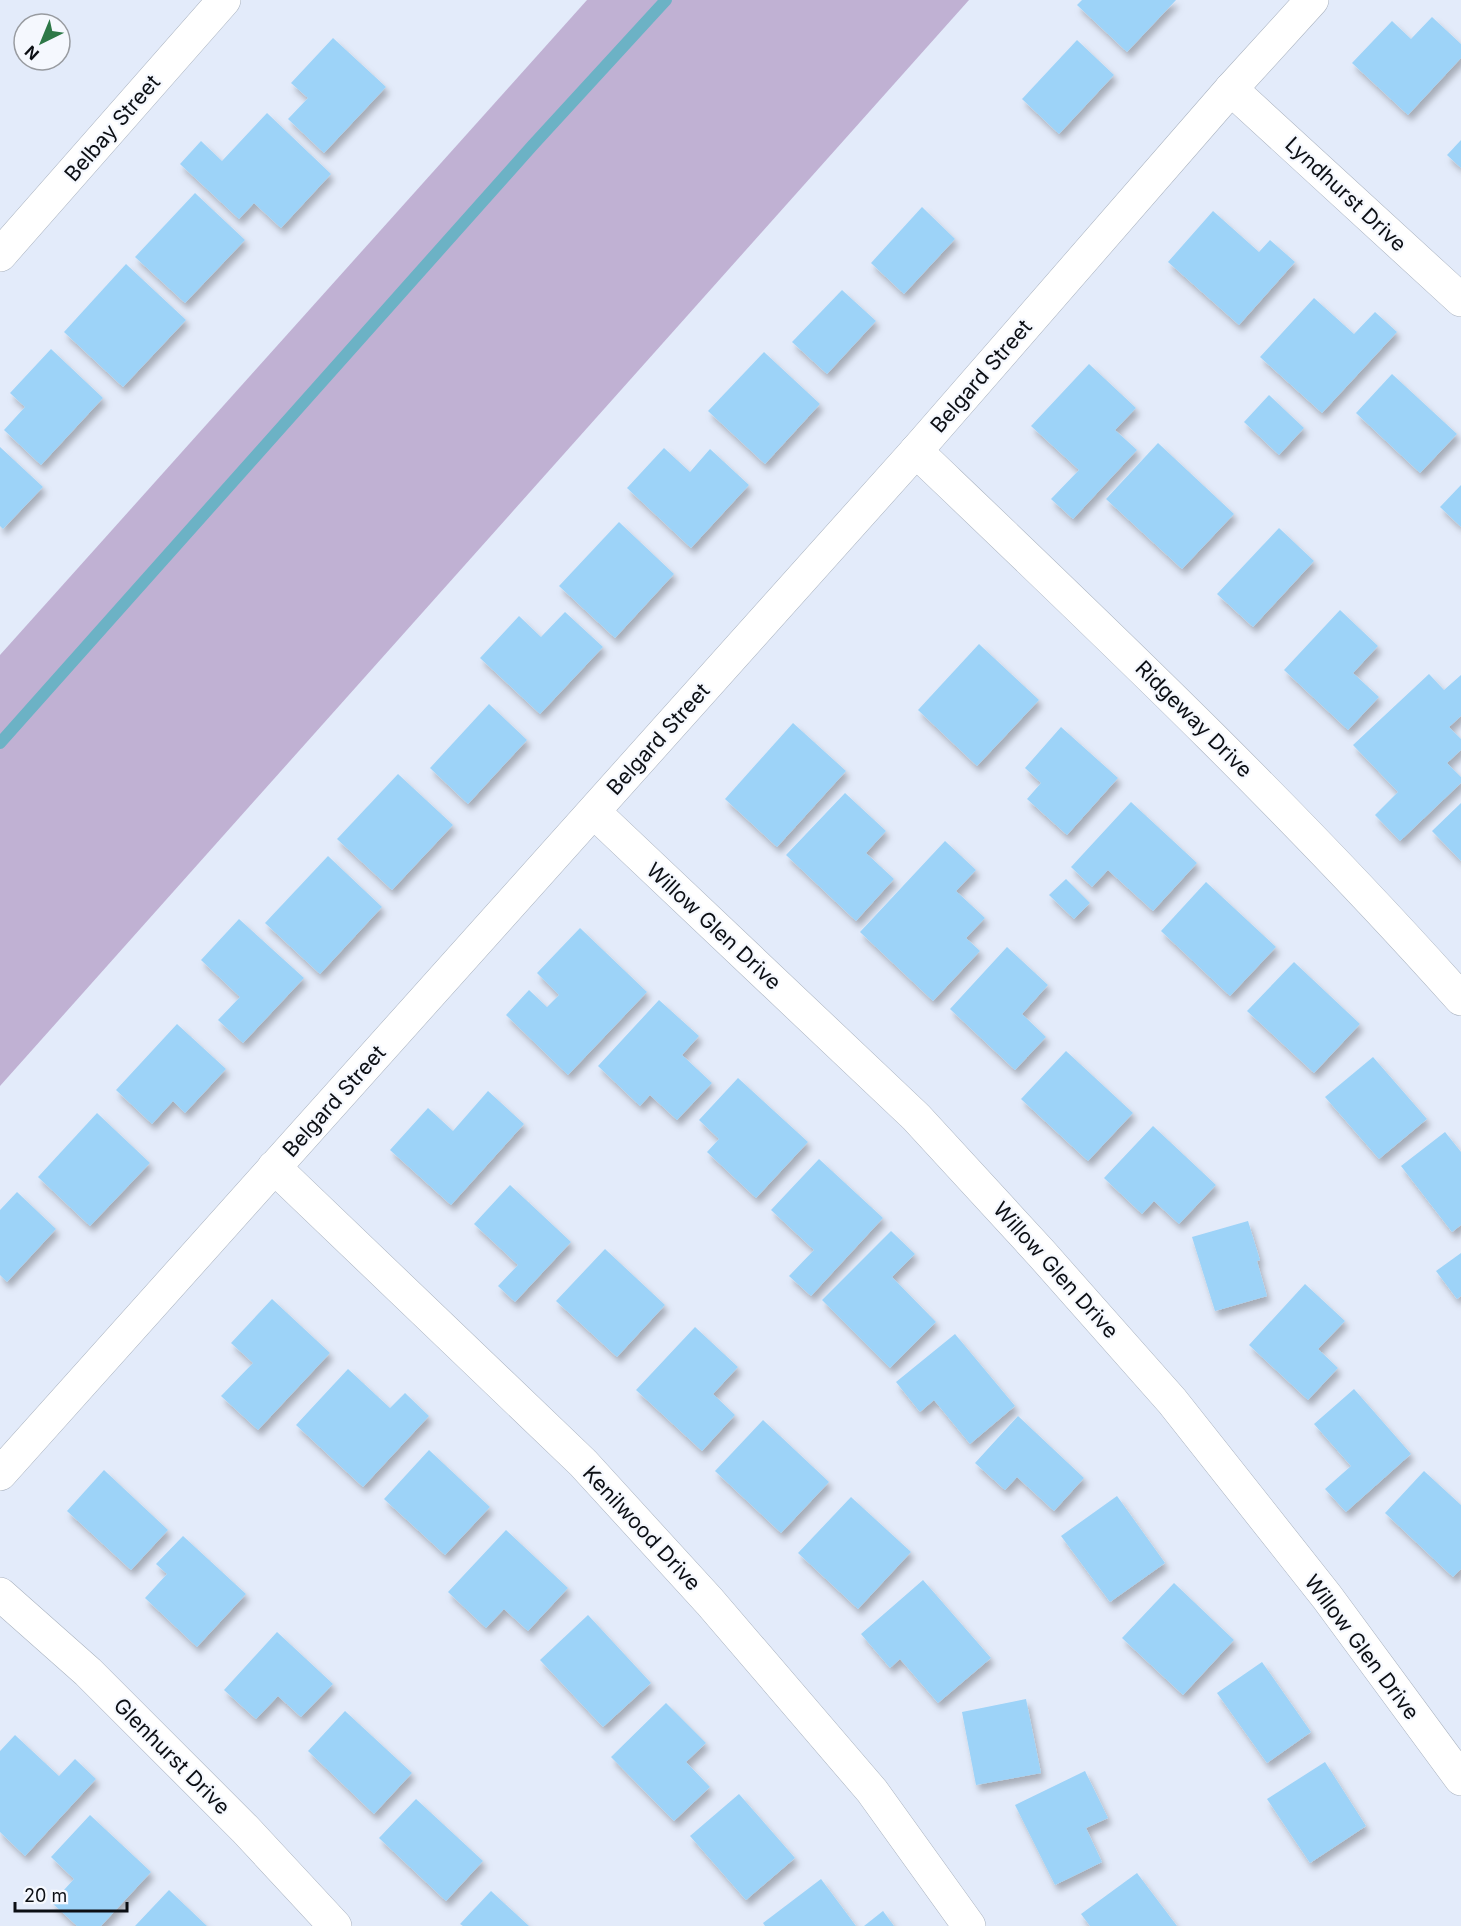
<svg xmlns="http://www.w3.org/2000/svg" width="1461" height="1926" font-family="Inter,sans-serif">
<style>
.green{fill:#c0b1d3}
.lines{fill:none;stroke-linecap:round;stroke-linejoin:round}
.stream{stroke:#6cb2c5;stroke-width:12}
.building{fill:#9dd3f8;filter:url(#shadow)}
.minor-casing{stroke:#a9b2bf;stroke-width:34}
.minor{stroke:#fff;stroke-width:33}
.labels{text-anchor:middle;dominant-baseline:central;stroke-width:4.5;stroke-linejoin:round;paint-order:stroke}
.street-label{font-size:21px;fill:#0c0f14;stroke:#f5f8fe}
</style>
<defs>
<filter id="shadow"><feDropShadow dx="3.5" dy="6" stdDeviation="3" flood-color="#0004"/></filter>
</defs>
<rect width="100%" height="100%" fill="#e3ebfa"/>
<polygon class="green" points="587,0 969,0 0,1086 0,655"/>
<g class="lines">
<polyline class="stream" points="0,743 532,146 666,0"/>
</g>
<g class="building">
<polygon points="1082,0 1176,0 1127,52 1077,5"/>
<polygon points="1432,17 1461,44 1461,58 1408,115 1352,63 1392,21 1411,39"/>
<polygon points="333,38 386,87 324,153 288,119 308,98 291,83"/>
<polygon points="1077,40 1114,75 1059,134 1022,99"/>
<polygon points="267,113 331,174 281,228 254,203 239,219 180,164 201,141 222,161"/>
<polygon points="1461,140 1461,168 1447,155"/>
<polygon points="195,193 245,240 185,303 135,257"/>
<polygon points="922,207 955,239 904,294 871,263"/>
<polygon points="1213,211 1259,252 1270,240 1295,262 1239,325 1168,262"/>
<polygon points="126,264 186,320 123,387 64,332"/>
<polygon points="842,290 876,321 827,374 792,342"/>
<polygon points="1314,298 1354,334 1375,312 1397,332 1322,413 1260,357"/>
<polygon points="51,349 103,398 41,465 4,430 25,407 10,393"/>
<polygon points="764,352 820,404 765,464 708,411"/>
<polygon points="1089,364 1136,408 1115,430 1137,450 1073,519 1051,499 1079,470 1031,426"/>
<polygon points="1392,374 1457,434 1420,473 1356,413"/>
<polygon points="1269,395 1304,428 1279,455 1244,422"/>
<polygon points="1158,443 1234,514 1182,569 1106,499"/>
<polygon points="0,447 43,487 3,529 0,526"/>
<polygon points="664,448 690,472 710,449 749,485 691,548 627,488"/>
<polygon points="1461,485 1461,527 1440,507"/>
<polygon points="619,522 674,574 615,638 559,586"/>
<polygon points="1279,528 1314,561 1253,627 1217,594"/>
<polygon points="1340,610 1378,646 1353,673 1379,697 1348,730 1284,670"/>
<polygon points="565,612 603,647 540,714 480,658 519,616 541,637"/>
<polygon points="979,644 1039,700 977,766 918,710"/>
<polygon points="1429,674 1444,690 1461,675 1461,716 1449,727 1461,739 1461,750 1447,763 1461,777 1461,783 1400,841 1375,815 1398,792 1353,745"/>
<polygon points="489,704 527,740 468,804 430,768"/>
<polygon points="793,723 846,771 777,847 725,799"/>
<polygon points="1061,727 1118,778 1067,835 1027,799 1041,783 1025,768"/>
<polygon points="398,774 453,825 392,890 337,839"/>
<polygon points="845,793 886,831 866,853 894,879 856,921 786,855"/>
<polygon points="1131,802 1197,863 1153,911 1108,870 1092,887 1071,867"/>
<polygon points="1461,803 1461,861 1432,831"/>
<polygon points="945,841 976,870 956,891 985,918 966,938 980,951 933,1001 860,932"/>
<polygon points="328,856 382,907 320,974 265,923"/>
<polygon points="1066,879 1090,903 1074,919 1049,895"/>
<polygon points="1206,882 1276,947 1230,996 1161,931"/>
<polygon points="239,919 304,978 243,1043 218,1020 240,997 201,960"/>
<polygon points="580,928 647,992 568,1075 506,1015 529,990 547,1007 559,995 537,973"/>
<polygon points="1007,947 1048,985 1022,1014 1046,1037 1015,1070 950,1009"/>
<polygon points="1294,962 1360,1024 1314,1073 1247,1011"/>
<polygon points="659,1000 699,1036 682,1055 712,1083 677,1120 650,1095 640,1106 598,1066"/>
<polygon points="177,1024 226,1069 185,1113 173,1101 152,1124 116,1090"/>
<polygon points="1066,1051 1133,1113 1088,1161 1021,1099"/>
<polygon points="1373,1057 1427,1119 1379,1159 1325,1097"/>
<polygon points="738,1078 808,1142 756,1198 707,1152 719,1139 699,1120"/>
<polygon points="488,1091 524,1124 451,1205 390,1150 428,1108 453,1131"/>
<polygon points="97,1113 150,1163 90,1226 38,1177"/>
<polygon points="1153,1126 1216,1185 1179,1224 1154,1201 1142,1214 1104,1178"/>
<polygon points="1445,1132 1461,1152 1461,1225 1452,1232 1401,1166"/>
<polygon points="819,1159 883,1218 811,1296 789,1276 814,1250 771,1210"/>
<polygon points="510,1185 571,1242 515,1302 498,1286 518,1265 474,1224"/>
<polygon points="17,1192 56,1229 7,1282 0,1275 0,1210"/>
<polygon points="1248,1221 1260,1260 1257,1261 1267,1296 1215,1311 1192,1237"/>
<polygon points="891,1231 915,1254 892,1277 936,1322 890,1368 822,1300"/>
<polygon points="605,1249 665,1305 617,1357 556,1301"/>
<polygon points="1461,1253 1461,1296 1457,1299 1436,1271"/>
<polygon points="1305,1284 1345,1321 1318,1349 1338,1368 1308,1400 1249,1345"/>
<polygon points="272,1299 330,1353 258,1430 221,1396 253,1363 231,1343"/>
<polygon points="695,1327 738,1367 713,1394 735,1415 702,1451 636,1390"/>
<polygon points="955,1334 1015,1406 970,1444 934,1400 920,1412 896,1382"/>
<polygon points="348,1369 390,1408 405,1393 429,1416 363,1487 296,1425"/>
<polygon points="1354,1389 1411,1454 1346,1512 1325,1489 1351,1466 1314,1424"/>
<polygon points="1018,1416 1084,1478 1054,1511 1017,1477 1005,1490 975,1463"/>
<polygon points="763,1420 829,1482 781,1533 715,1471"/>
<polygon points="429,1450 490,1507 445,1555 384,1499"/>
<polygon points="104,1470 168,1530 131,1570 67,1511"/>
<polygon points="1424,1471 1461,1505 1461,1569 1453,1577 1385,1513"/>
<polygon points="1117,1496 1165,1563 1110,1602 1061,1536"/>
<polygon points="851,1497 911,1552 858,1609 798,1553"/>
<polygon points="506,1530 568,1588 528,1631 504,1609 486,1628 448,1592"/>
<polygon points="183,1536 246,1594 197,1647 145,1598 167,1574 156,1564"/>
<polygon points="923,1580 991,1658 938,1703 900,1659 890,1668 861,1634"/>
<polygon points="1174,1583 1234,1640 1183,1695 1122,1638"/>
<polygon points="588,1615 651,1683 603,1727 540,1660"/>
<polygon points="277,1632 333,1684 301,1717 278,1696 256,1719 224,1690"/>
<polygon points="1262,1662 1311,1732 1267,1763 1217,1693"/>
<polygon points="1026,1699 1041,1773 976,1785 962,1712"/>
<polygon points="666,1703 706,1743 686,1762 710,1787 674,1821 611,1757"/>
<polygon points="345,1711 412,1773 374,1814 308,1751"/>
<polygon points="15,1735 59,1776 75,1759 96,1779 25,1856 0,1832 0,1751"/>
<polygon points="1325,1762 1366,1826 1310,1863 1267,1799"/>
<polygon points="1085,1771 1108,1818 1086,1828 1102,1862 1055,1885 1015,1805"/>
<polygon points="739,1794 795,1858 746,1900 690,1836"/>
<polygon points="416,1799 483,1861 446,1901 379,1838"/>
<polygon points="90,1815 151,1872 101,1926 77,1926 52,1903 74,1879 51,1857"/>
<polygon points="1137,1873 1177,1926 1090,1926 1081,1914"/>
<polygon points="821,1879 856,1926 765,1926 763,1923"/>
<polygon points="169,1890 207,1926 135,1926"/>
<polygon points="491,1891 529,1926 463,1926 460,1924"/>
<polygon points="883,1911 894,1926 864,1926"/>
</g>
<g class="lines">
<defs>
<g id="minor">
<polyline points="1231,89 1461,300"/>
<polyline points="0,255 224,0"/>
<path d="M916,451C1102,629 1289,806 1461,999"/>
<polyline points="594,812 916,1117 1041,1253 1172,1401 1327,1597 1461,1779"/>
<polyline points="274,1167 583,1463 710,1602 872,1791 969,1926"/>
<polyline points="0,1474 916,451 1231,89 1312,0"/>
<polyline points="0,1594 88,1672 245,1829 335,1926"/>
</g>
</defs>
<use href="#minor" class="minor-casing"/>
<use href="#minor" class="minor"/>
</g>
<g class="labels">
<g class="street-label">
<text transform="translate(112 128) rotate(-49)">Belbay Street</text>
<text transform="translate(1346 194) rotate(43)">Lyndhurst Drive</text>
<text transform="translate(981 376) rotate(-49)">Belgard Street</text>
<text transform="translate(1194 719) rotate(45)">Ridgeway Drive</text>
<text transform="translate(658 739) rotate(-48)">Belgard Street</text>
<text transform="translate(714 926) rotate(43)">Willow Glen Drive</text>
<text transform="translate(334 1101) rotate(-48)">Belgard Street</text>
<text transform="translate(1056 1270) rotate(48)">Willow Glen Drive</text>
<text transform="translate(642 1528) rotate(47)">Kenilwood Drive</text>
<text transform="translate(1362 1647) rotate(53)">Willow Glen Drive</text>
<text transform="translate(172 1756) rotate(45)">Glenhurst Drive</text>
</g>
</g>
<g transform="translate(42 42) rotate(223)"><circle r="28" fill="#f5f8fe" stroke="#989ba0" stroke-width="1.5"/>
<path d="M0-4.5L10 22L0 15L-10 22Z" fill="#2d7847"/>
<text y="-9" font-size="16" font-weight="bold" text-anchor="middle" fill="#0c0f14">N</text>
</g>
<path d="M15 1902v9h112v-9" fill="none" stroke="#0c0f14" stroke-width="3"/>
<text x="24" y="1902" font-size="18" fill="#0c0f14" stroke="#f5f8fe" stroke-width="4.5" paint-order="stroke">20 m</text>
</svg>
